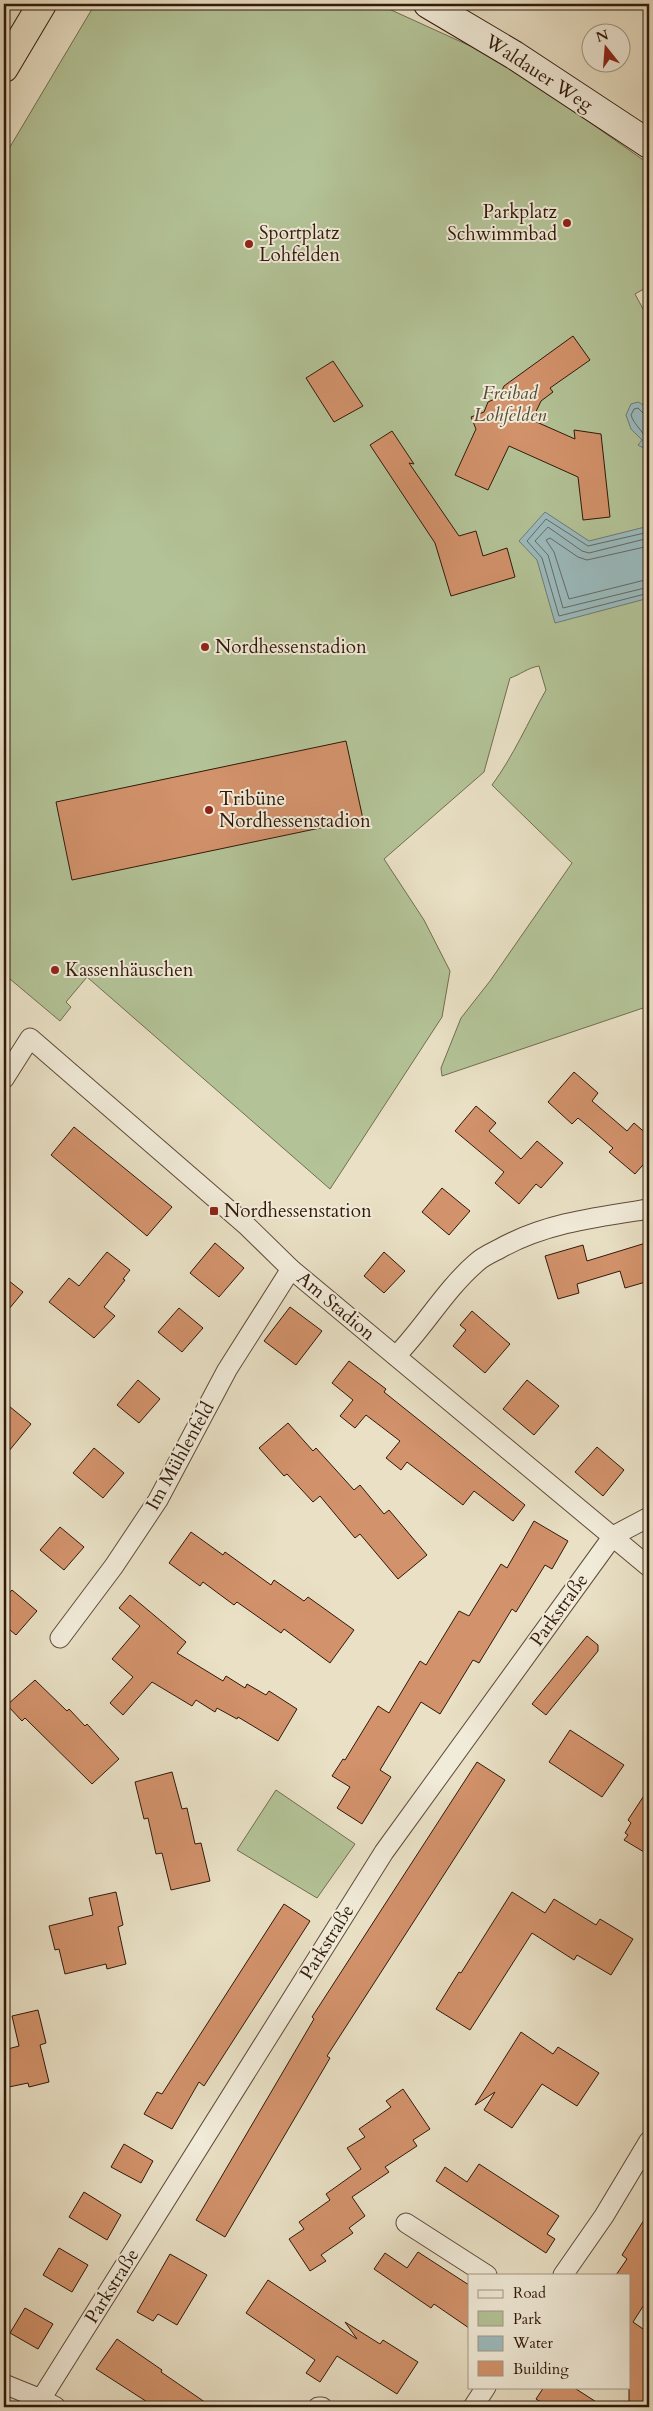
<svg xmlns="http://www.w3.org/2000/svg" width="653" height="2411" font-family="Cardo,serif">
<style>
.green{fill:#b3c397;stroke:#726e50}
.water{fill:#9bbbbe;stroke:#717a76}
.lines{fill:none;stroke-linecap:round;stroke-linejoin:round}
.shore{stroke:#666a64;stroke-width:1}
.building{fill:#d2926b;stroke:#31190a}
.street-casing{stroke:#5f4b39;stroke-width:21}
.secondary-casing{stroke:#31190a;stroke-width:30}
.highway-casing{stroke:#31190a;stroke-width:30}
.street{stroke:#f1ebd9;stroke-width:19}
.secondary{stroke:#f1ebd9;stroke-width:28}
.highway{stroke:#e9e0c5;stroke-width:28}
.poi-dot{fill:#8f2418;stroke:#f1ebd9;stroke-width:2}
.labels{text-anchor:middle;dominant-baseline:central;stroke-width:4;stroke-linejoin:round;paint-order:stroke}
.street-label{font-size:19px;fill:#31190a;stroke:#f1ebd9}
.poi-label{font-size:19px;fill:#31190a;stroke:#f1ebd9;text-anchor:start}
.park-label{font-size:19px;font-style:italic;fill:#584c34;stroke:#f1ebd9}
</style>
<rect width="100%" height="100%" fill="#e9e0c5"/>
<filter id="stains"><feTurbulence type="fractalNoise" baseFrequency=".004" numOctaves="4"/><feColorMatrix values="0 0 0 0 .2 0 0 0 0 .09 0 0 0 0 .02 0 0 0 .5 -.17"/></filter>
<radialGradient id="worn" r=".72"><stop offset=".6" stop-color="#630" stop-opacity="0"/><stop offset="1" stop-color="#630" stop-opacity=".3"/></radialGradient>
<g class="green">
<path d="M95,4H378L501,60L649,164V286L635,294L649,320V1006L442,1076L441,1068L461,1018L490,981L572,863L492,785C514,755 528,722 546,690L539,666C527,668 520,675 510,678L484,772L384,859L424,920L450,971L442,1017L330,1189L87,977L66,1002L71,1007L60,1021L4,974V157Z"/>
<polygon points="276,1790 355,1844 317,1898 237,1850"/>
</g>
<g class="water">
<path d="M638,402C653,407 649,436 649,451L638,445L642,440L631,429L626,415L631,404Z"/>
<polygon points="545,512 589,541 649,526 649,598 555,623 537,560 519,541"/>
</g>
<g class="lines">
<g class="shore">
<path d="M649,415L644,414L638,408L634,409L631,415C634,426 646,432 646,443L649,445"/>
<polyline points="649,532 588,546 546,519 527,541 542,558 559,616 649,593"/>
<polyline points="649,538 589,553 582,551 548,527 535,541 548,555 563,608 649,587"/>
<polyline points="649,546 587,560 578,557 550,538 546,540 554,552 569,599 649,579"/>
</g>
</g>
<g class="building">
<polygon points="573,336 590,360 550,388 553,392 541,401 532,420 575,439 574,430 601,434 610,517 583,520 578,477 509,446 488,490 455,475 476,429 471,417 484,412 488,402 499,397 504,386"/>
<polygon points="333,361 363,406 334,422 306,378"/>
<polygon points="392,431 414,464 409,463 459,536 476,531 483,556 507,548 515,577 451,596 435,543 370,445"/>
<polygon points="346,741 363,819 72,880 56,802"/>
<polygon points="574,1072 598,1093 592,1101 627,1131 634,1123 649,1136 649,1158 635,1174 609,1152 613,1148 590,1128 578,1118 572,1124 548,1102"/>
<polygon points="476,1106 496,1123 489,1131 521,1159 537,1141 563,1163 541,1188 536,1184 519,1204 495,1183 504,1172 455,1131"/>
<polygon points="74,1127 172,1207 147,1236 51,1155"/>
<polygon points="442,1188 470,1211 449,1235 422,1212"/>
<polygon points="649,1242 649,1281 625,1288 620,1271 577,1284 579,1293 558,1299 545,1256 583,1245 587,1261"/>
<polygon points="215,1243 244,1268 219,1297 190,1273"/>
<polygon points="107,1252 130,1270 123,1279 125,1280 104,1307 115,1316 94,1338 49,1302 69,1278 79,1286"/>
<polygon points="384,1252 405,1271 384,1293 364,1276"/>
<polygon points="4,1277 23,1292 4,1315"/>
<polygon points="290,1307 322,1331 296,1365 264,1341"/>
<polygon points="179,1308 203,1328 182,1352 158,1332"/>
<polygon points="472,1311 510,1344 485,1373 453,1346 466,1330 460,1325"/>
<polygon points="349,1361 386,1389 384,1392 525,1505 513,1521 474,1491 463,1505 407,1462 401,1470 386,1458 400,1441 366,1415 355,1428 340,1416 353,1400 332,1383"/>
<polygon points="138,1380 160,1399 139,1423 117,1405"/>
<polygon points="527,1380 559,1406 534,1435 503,1409"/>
<polygon points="4,1402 31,1424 4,1457"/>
<polygon points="288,1423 313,1451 316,1448 354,1490 360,1485 384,1514 389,1510 427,1555 398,1579 360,1534 355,1538 320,1496 313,1502 287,1474 284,1476 259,1448"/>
<polygon points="597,1447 624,1470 603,1496 575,1472"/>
<polygon points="94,1448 124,1473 103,1498 73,1473"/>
<polygon points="534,1521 568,1541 552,1569 545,1565 516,1612 512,1609 479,1663 473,1660 440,1714 421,1702 380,1770 391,1777 362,1824 337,1808 350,1787 332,1776 343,1759 345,1760 378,1706 389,1713 420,1661 426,1665 459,1611 469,1616 501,1564 507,1568"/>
<polygon points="60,1527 84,1547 64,1570 40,1550"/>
<polygon points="191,1532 223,1555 225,1552 271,1585 274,1580 304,1601 308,1597 354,1630 330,1663 284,1629 281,1633 237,1602 234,1605 203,1582 200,1586 169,1563"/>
<polygon points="12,1590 37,1611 16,1635 4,1625 4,1599"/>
<polygon points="130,1595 186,1642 177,1653 223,1681 226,1676 245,1688 247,1684 266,1695 269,1691 297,1709 278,1741 238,1717 237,1719 217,1708 215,1712 196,1700 192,1706 152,1682 123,1715 110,1703 133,1677 112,1659 140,1626 119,1608"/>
<polygon points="587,1636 598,1645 598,1651 546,1715 532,1704"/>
<polygon points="35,1680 67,1711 69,1709 85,1726 87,1724 119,1759 92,1784 25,1718 22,1721 7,1705"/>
<polygon points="570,1730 624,1765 602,1797 549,1762"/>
<polygon points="477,1762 505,1780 327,2056 330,2058 225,2237 196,2220 314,2019 312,2017"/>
<polygon points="172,1772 182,1809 187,1808 195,1844 201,1843 210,1881 171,1890 162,1853 156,1854 148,1818 144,1819 135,1782"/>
<polygon points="649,1788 649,1855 624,1840 628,1835 625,1833 631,1823 628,1820"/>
<polygon points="116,1892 123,1925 118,1927 126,1964 107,1969 106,1964 65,1974 59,1949 55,1950 49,1926 93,1915 89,1898"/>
<polygon points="512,1892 545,1913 554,1899 596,1925 600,1919 633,1939 611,1975 577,1955 574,1960 532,1933 470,2030 436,2009 459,1972 461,1973"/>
<polygon points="284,1904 310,1921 204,2086 199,2082 172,2129 144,2114 157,2092 162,2094"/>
<polygon points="38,2010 46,2043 40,2045 49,2082 29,2087 28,2083 4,2088 4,2050 19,2046 12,2016"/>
<polygon points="521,2032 553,2054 558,2047 599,2073 577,2106 542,2084 512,2128 484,2110 495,2092 475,2105"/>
<polygon points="403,2089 430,2129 413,2140 417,2146 385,2167 389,2172 352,2197 365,2216 349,2228 353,2233 321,2255 326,2261 310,2271 289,2239 304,2229 299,2222 330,2200 326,2194 361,2169 347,2148 365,2137 359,2129 391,2107 386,2101"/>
<polygon points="124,2144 153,2161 141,2183 111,2167"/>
<polygon points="479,2164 559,2216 547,2234 555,2239 546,2253 436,2181 445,2167 467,2182"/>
<polygon points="84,2192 121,2215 107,2240 69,2217"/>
<polygon points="649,2212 649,2297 633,2322 649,2333 649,2407 629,2407 629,2275 616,2275 627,2259 622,2255"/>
<polygon points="59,2248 88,2265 72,2292 43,2275"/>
<polygon points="418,2252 469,2285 469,2328 434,2304 431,2308 374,2269 385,2253 407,2268"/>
<polygon points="170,2254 207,2275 177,2325 158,2314 153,2321 137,2312"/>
<polygon points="268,2280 357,2339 345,2322 380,2344 383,2340 418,2362 397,2394 337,2356 320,2382 306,2373 315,2360 246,2313"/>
<polygon points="25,2308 53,2324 38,2349 10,2333"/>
<polygon points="117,2339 162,2370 161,2372 212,2407 155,2407 96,2369"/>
<polygon points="544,2387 573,2387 604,2407 549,2407 536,2399"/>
</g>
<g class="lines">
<defs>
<g id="street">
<polyline points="4,1079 30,1038 246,1225 291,1269 649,1567"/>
<path d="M396,1356C425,1326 445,1290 476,1263C482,1257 491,1253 499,1249C545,1223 597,1217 649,1209"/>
<polyline points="60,1638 114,1566 158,1500 227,1370 291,1269"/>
<polyline points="406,2223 487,2275"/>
<polyline points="563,2275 604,2216 649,2141"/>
<polyline points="4,2384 41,2399 56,2407"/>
<polyline points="41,2399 384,1852 613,1536 649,1517"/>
<polyline points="318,2407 322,2407"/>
<polyline points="473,2407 486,2387"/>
</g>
<polyline id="secondary" points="428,4 514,55 649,144"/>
<polyline id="highway" points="4,68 42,4"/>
</defs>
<use href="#street" class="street-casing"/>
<use href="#secondary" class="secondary-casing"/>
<use href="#highway" class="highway-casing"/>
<use href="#street" class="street"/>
<use href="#secondary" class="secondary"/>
<use href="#highway" class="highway"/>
</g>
<g class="poi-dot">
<circle cx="567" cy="223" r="5"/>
<circle cx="249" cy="244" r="5"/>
<circle cx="205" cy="647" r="5"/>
<circle cx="209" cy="810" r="5"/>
<circle cx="55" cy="970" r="5"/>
<rect x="209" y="1206" width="10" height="10" rx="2.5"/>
</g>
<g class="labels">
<g class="street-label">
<text transform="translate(539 73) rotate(33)">Waldauer Weg</text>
<text transform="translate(336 1306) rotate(40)">Am Stadion</text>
<text transform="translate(180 1456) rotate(-61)">Im Mühlenfeld</text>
<text transform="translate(559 1610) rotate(-54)">Parkstraße</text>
<text transform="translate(327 1942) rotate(-58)">Parkstraße</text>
<text transform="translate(112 2286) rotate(-58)">Parkstraße</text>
</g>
<g class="poi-label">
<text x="557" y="212" text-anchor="end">Parkplatz<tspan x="557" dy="22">Schwimmbad</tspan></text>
<text x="259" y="233">Sportplatz<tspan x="259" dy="22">Lohfelden</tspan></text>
<text x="215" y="647">Nordhessenstadion</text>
<text x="219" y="799">Tribüne<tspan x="219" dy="22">Nordhessenstadion</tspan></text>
<text x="65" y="970">Kassenhäuschen</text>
<text x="224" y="1211">Nordhessenstation</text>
</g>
<g class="park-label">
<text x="510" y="393">Freibad<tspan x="510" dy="22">Lohfelden</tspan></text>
</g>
</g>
<rect width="653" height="2411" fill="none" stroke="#e9e0c5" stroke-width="20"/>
<rect x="5" y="5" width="643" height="2401" fill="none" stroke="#31190a" stroke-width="2.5"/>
<rect x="10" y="10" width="633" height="2391" fill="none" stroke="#31190a"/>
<rect x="468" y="2274" width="162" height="115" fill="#f1ebd9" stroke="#a49786"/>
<rect x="478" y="2290" width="25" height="8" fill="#f1ebd9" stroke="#a49786"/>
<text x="513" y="2298" font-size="15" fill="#31190a">Road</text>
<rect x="478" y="2311" width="25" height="15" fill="#b3c397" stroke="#a49786"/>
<text x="513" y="2324" font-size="15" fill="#31190a">Park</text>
<rect x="478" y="2336" width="25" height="15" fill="#9bbbbe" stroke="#a49786"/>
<text x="513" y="2348" font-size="15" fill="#31190a">Water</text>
<rect x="478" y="2361" width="25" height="15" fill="#d2926b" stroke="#a49786"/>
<text x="513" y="2374" font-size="15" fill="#31190a">Building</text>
<g transform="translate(606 48) rotate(343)"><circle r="24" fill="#f1ebd9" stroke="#a49786"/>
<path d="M0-4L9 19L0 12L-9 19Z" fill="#8f2418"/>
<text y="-8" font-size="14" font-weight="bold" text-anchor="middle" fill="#31190a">N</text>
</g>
<rect width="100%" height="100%" filter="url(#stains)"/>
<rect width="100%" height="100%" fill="url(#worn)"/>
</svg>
